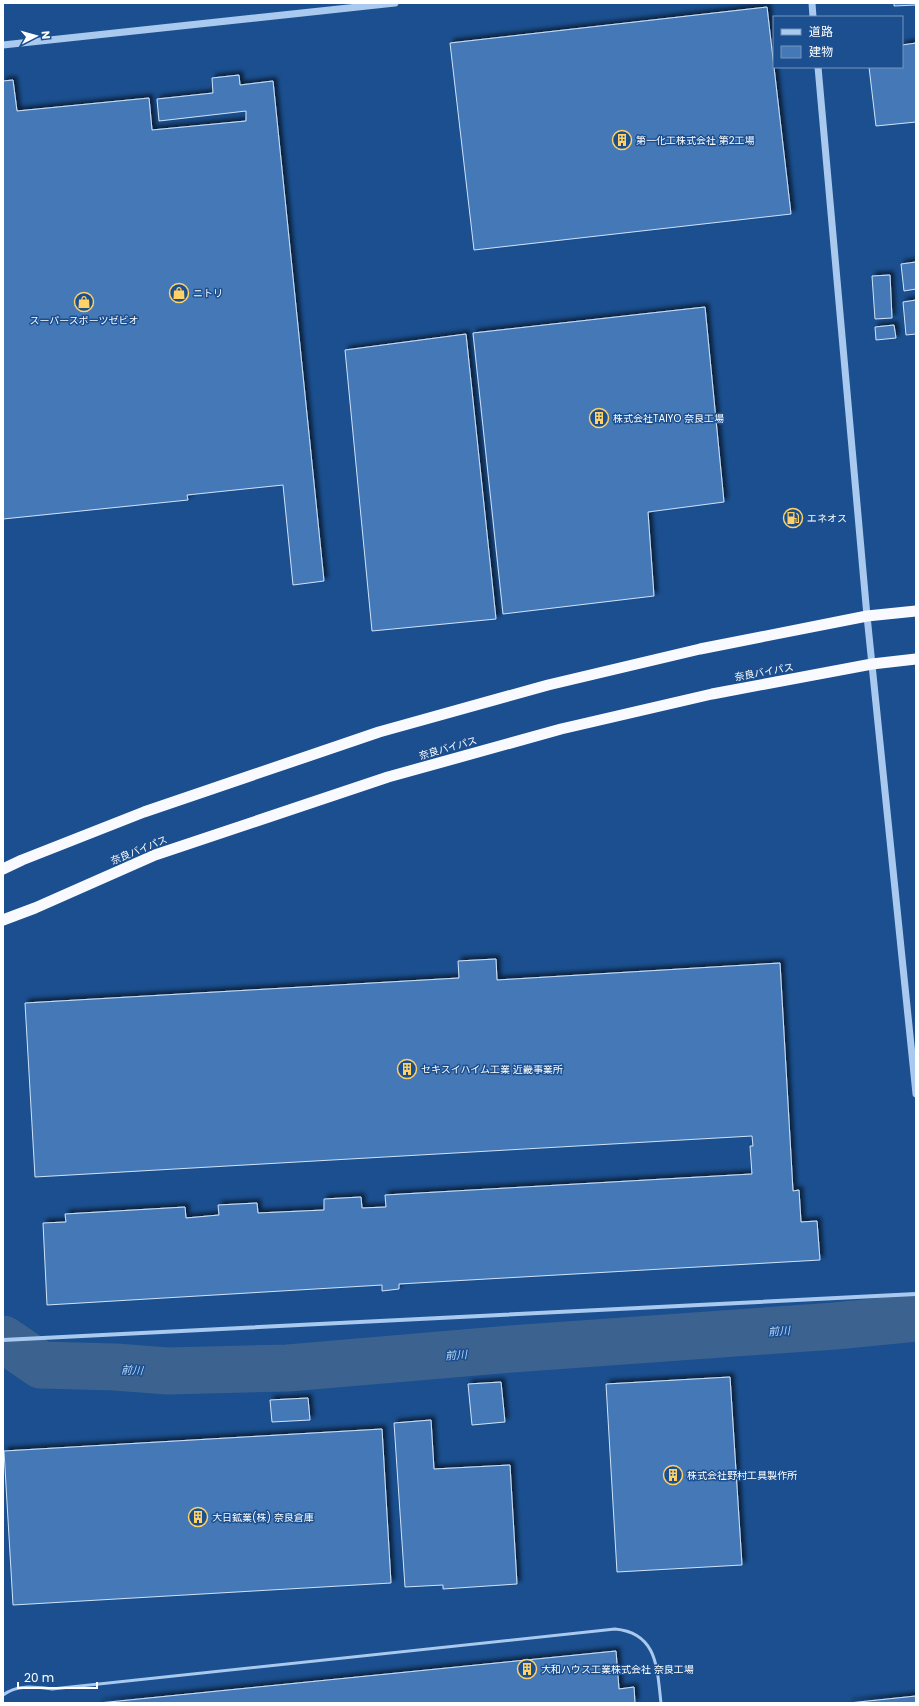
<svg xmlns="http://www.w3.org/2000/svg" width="919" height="1706" font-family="Poppins,'Noto Sans JP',sans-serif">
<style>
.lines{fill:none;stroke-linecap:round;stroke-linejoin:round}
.river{stroke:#3c6290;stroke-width:47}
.building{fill:#4478b7;stroke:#cfe3fa;filter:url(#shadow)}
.service{stroke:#a9c9ee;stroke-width:3}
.minor{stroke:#a9c9ee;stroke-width:4}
.tertiary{stroke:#a9c9ee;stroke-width:7}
.trunk{stroke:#f8faff;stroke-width:11}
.labels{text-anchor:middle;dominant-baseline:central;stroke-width:3;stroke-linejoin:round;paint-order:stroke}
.poi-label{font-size:10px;fill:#fff;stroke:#1b4f8f;text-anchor:start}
.street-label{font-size:10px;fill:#fff;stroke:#1b4f8f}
.water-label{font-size:11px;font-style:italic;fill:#b5d3f5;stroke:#1b4f8f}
</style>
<defs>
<filter id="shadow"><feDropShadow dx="3.5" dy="-3.5" stdDeviation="2" flood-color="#0009"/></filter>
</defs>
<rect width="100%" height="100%" fill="#1b4f8f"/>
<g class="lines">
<polyline class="river" points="3,1339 41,1365 115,1367 168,1371 288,1368 511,1349 835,1326 916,1318"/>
</g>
<g class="building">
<polygon points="894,3 916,3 916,5 894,6"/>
<polygon points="767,7 791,214 474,250 450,43"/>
<polygon points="916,43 916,122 876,126 869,67 902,67 902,45"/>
<polygon points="239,75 240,85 273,81 324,581 293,585 283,485 187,495 188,500 3,519 3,81 13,80 17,111 149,98 152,130 246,121 246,111 159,121 157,99 213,93 212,78"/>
<polygon points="916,262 916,289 904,291 901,264"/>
<polygon points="890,275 892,318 875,319 872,276"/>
<polygon points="916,300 916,334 906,335 903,302"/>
<polygon points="705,307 724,502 648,512 654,596 503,614 473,333"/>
<polygon points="894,325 896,338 876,340 875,327"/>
<polygon points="466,334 496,619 372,631 345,350"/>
<polygon points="496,959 497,980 780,963 793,1191 799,1190 801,1222 817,1221 820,1260 399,1284 399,1289 382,1291 382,1285 47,1305 43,1223 66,1222 65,1214 185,1207 186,1218 219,1215 218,1205 257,1203 258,1213 324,1210 324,1199 361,1197 362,1208 386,1207 385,1195 752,1174 750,1146 753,1146 752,1136 35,1177 25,1003 459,978 458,961"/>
<polygon points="730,1377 742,1565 617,1572 606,1384"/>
<polygon points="501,1382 505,1422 472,1425 468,1384"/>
<polygon points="308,1398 310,1420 272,1422 270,1400"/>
<polygon points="431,1420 434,1469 510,1465 517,1584 443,1589 443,1585 405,1587 394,1423"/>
<polygon points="382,1429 391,1583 13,1605 4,1451"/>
<polygon points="616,1651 619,1689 634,1687 635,1703 99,1703"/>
<polygon points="916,1696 916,1703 849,1703"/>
</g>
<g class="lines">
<path class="service" d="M3,1695C18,1684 35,1687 52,1689L615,1629C658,1633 657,1669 661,1703"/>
<polyline class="minor" points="3,1340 916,1294"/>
<g class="tertiary">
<polyline points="812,3 813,17"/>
<polyline points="3,45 395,3"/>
<polyline points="818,67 867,616 916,1094"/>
</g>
<g class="trunk">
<polyline points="3,869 22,860 144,812 379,732 548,685 700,649 867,616 916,611"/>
<polyline points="3,920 35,908 155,855 388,777 561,729 712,694 872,664 916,659"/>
</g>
</g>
<defs>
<symbol id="building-ring" viewBox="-11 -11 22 22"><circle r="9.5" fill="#1b4f8f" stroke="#ffd166" stroke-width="1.5"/><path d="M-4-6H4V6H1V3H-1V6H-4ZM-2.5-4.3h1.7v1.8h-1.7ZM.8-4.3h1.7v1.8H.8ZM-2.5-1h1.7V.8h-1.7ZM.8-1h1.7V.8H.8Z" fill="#ffd166"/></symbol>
<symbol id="shop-ring" viewBox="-11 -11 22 22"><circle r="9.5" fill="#1b4f8f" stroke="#ffd166" stroke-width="1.5"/><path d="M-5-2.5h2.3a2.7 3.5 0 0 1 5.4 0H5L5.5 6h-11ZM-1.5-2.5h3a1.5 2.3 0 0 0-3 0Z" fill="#ffd166"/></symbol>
<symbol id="fuel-ring" viewBox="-11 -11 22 22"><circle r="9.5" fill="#1b4f8f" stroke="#ffd166" stroke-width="1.5"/><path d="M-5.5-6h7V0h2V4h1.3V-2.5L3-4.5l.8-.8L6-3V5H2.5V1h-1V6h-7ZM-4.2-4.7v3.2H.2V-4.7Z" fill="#ffd166"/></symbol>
</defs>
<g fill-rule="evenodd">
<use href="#building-ring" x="611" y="129" width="22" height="22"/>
<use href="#shop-ring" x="168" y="282" width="22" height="22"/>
<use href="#shop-ring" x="73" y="291" width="22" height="22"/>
<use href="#building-ring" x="588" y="407" width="22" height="22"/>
<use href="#fuel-ring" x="782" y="507" width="22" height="22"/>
<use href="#building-ring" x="396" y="1058" width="22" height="22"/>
<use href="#building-ring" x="662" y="1464" width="22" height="22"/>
<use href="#building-ring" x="187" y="1506" width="22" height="22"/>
<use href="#building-ring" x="516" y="1658" width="22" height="22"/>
</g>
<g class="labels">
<g class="poi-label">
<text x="636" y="140">第一化工株式会社 第2工場</text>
<text x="193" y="293">ニトリ</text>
<text x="84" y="320" text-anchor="middle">スーパースポーツゼビオ</text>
<text x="613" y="418">株式会社TAIYO 奈良工場</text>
<text x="807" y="518">エネオス</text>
<text x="421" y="1069">セキスイハイム工業 近畿事業所</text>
<text x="687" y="1475">株式会社野村工具製作所</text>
<text x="212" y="1517">大日鉱業(株) 奈良倉庫</text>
<text x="541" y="1669">大和ハウス工業株式会社 奈良工場</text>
</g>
<g class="street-label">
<text transform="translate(764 672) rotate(-10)">奈良バイパス</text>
<text transform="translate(448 748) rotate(-16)">奈良バイパス</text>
<text transform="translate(139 850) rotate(-22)">奈良バイパス</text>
</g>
<g class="water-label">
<text transform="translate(779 1331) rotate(-4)">前川</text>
<text transform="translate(456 1355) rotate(-4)">前川</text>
<text transform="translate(132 1370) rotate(3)">前川</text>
</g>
</g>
<rect width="919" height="1706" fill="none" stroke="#ffffff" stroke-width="8"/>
<rect x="773" y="16" width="130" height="52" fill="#1b4f8f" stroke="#7695bc"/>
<rect x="781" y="29" width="20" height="6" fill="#a9c9ee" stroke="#7695bc"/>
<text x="809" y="36" font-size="12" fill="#ffffff">道路</text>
<rect x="781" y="46" width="20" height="12" fill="#4478b7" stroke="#7695bc"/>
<text x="809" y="56" font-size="12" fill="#ffffff">建物</text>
<g transform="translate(36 36) rotate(84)" stroke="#1b4f8f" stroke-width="3" paint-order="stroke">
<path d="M0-3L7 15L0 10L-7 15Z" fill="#ffffff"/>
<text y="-6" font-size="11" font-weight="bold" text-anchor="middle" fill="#ffffff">N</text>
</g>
<path d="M18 1682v6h79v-6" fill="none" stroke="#ffffff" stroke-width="2"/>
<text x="24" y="1682" font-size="12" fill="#ffffff" stroke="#1b4f8f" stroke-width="3" paint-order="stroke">20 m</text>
</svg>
